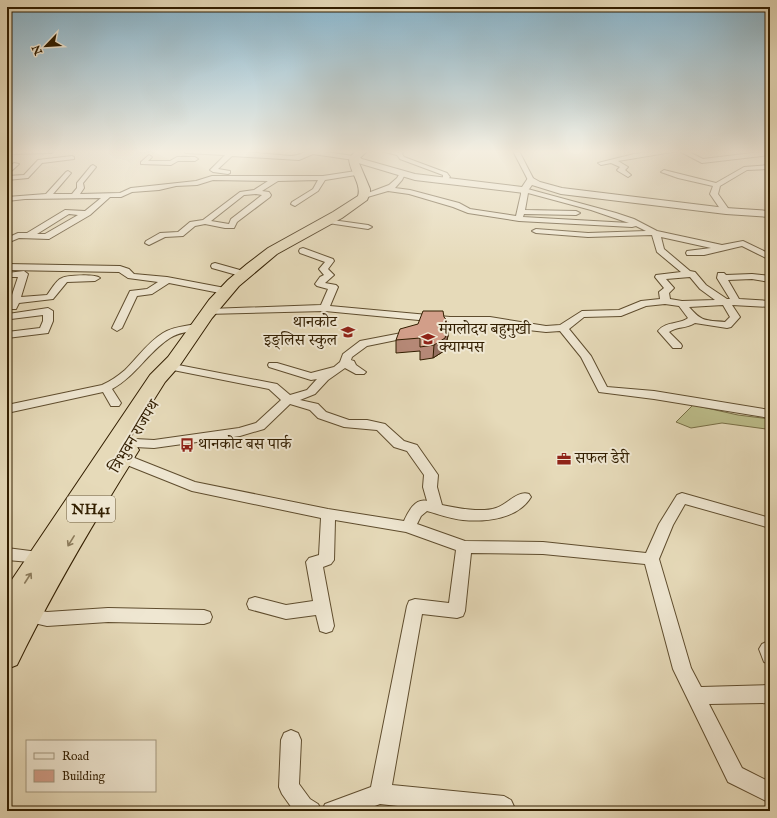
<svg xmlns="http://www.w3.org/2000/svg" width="777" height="818" font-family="'IM FELL English','Noto Serif Devanagari',serif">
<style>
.green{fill:#bcbd8a;stroke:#776e45}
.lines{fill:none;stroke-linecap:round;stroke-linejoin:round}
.minor-casing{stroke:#5f4d2e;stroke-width:2}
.tertiary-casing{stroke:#5f4d2e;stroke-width:2}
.trunk-casing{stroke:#321e00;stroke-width:2}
.minor{fill:#efe7d2;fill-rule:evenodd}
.tertiary{fill:#efe7d2;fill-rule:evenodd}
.trunk{fill:#e6dab9;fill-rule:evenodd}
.wall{fill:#b58876;stroke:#321e00}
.shaded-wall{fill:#936f60;stroke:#321e00}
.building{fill:#d29e89;stroke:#321e00}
.oneway{stroke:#8c7c5c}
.labels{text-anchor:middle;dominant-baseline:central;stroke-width:4;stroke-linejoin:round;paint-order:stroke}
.shield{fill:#efe7d2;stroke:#6b5a3f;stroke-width:1}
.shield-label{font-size:15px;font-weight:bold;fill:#321e00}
.poi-label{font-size:16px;fill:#321e00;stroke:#efe7d2;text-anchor:start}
.street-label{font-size:16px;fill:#321e00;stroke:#efe7d2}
</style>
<rect width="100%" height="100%" fill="#e6dab9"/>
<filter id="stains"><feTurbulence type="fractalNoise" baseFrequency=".005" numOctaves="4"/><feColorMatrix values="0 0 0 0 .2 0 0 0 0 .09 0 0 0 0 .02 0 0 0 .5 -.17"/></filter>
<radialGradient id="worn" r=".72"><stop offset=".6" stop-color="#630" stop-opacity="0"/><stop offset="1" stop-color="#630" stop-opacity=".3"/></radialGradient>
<polygon class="green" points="693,405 738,415 770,419 770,433 766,429 722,423 691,428 676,422"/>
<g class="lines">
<defs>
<g id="minor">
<polygon points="7,151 55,151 52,153 7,154"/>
<path d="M183,151H232L291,156C299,156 303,152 308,151C324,151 339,154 354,156L357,158L354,160L313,154L299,160L232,156L218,169L230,171V173L228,174L213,172L210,170L225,155L186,153Z"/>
<polygon points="381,151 404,151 402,154 404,157 447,173 450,177 446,181 442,181 441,180 443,177 443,175 400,159 397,155"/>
<polygon points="513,151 519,151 534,180 533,181 528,180"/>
<polygon points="657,151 678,151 618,161 628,167 625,170 631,175 628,177 618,171 617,170 620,167 611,163 601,165 598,163 634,154"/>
<polygon points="679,151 687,151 703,159 769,151 770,151 770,155 702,163"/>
<polygon points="149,155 152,157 148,161 170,161 177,157 195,157 198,159 195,161 178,161 171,165 141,164 141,162"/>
<polygon points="72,156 74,157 74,159 42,163 28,178 7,180 7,176 24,175 38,160"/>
<polygon points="14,163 19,164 7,175 7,169"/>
<path d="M93,165L96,167L83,183L84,188L80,194L120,193L131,188L196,181L212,176H323L356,171L359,173L356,175L325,180L318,191L295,206L291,204L292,202L313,189L318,180L278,181L262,191L269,192L271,195L270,197L237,222L234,228H225L205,224L195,226L183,236L165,237L149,245L145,243L146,241L160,233L178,232L190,222L203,220L240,192L254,190L268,181L213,180L197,185L176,186L159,190L132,192L121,197H110L90,215L49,239L19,238L7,243V238L18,233H27L65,210L85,211L101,198L25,199L7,201V197L46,194L66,172L68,171L71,173L53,194H72L77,188V183L91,166ZM256,194L262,195L231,219L229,224L211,221L244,195ZM69,214L78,215L45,234H37Z"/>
<polygon points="770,165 770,169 747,170 720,186 718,194 730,211 726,213 723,213 710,194 713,186 678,178 661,172 664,170 716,183 744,167"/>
<path d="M402,172L405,174L402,180L395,188L410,190L459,203L470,209L516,216L521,194V190L524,188L616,213L634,219L657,231L722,245L743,241L770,254V260L742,246L704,255H687L686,253L687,251L711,248L661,237L664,249L690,271L695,272L706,285L727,299H730L717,278L718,273H724L726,275L752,274L770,276V282L752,279L728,280L739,299L770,301V307L732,305L740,317L731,327L727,328L695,323C686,329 677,326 669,332L681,344L682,346L681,348H673L658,331C666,321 678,325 688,318L679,306L665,304L646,306L621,316L584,317L569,329L591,356L607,387L654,391L770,410V418L654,399L599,392L581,357L560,331L546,332L528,330L490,323H450L325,311L206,314L204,312L206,310L209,309L321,305L328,289L317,286L315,284L320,277L324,275L319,269L325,262L300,253L299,251L300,249L303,248L333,259L334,261L328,269L334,275L325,283L336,285L338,287L330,306L450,317H490L546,326L560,325L582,311L619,310L641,301L660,299L659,292L664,288L655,277L656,275L681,272L657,252L652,235L588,237L536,233L532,231L536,229L588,233L646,231L636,226L632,227L519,221L468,213L453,207L409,194L388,191L364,198L360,196L389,185L397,178L400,173ZM528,193L591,210L629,223L523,217L524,214L576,215L580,213L576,211L525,210ZM690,277L700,289L715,300L682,301L670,299L669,293L674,288L666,279ZM723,305L730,317L725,322C705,320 702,322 689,307Z"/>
<polygon points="325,219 368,225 372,227 368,229 328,223 324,221"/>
<polygon points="215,263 247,272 248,274 244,277 212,268 211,266 212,264"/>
<polygon points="7,264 120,266 129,269 134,274 167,277 225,288 230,291 225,294 169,283 152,294 137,296 122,328 117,331 112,328 130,291 147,289 158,282 128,278 119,272 7,270"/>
<path d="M24,271L28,274L21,297L47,295C51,290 56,280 62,278C68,275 95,274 100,278L95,281L67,282L53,299L19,303L16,309H10L8,307L18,277H7V273Z"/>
<polygon points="48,308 53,311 53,321 48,333 7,338 7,332 40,328 43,321 43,315 11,319 7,317 8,314"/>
<path d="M196,324L200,325L201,327L200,329C189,332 179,332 170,338C148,352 136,376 112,389L121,403L119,406H111L103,392L7,413V405L102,385C111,381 118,376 125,370C138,357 148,342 163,333C173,327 185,326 196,324Z"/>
<path d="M412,331L416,332L417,334L416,336L367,346L352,357L351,360L354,361L356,365L366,372L364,374H356L345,368L328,380L315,394L300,400L318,404L326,412L349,420H367L385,424L404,441L417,445L438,475L437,487L442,505C457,508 481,513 496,508C507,505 517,490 529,494L531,497C518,519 486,522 463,520C451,519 438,514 427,511L421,516L417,524L465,541L543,542L646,553L659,524L677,495L682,493L770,518V528L685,504L673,525L659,559L691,668L701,687L770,685V703L709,704L742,768L770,782V803L728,782L673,669L645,564L543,554L471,553L465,611L463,616L457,618L422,614L392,785L504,796L511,800L516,811H442L380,804L362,811H294L282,794L279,787L281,740L284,733L291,730L298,733L301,740L299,784L310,799L318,804L322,811L325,804L371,787L407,606L409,601L415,599L449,603L456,550L406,532L335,520L334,560L331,564L323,567L334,626L332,631L326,633L320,631L316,615L286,619L249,609L247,604L249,599L255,597L286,605L313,601L306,562L309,558L319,555L321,518L192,491L117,461L115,458L117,455L122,454L127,455L195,482L328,509L404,521C408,512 415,498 427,501L423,487L424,475L407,451L394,447L377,430L344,427L318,418L310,410L290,404L264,429L240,436L154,448L116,446L111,445L110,442L111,439L116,438L154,440L239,428L256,423L281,400L269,389L173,370L169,369L167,367L169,365L173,364L277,384L290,395L307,390L317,379L311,380L269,367L268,365L269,363H277L311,373L334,367L340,362L343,354L360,341Z"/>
<polygon points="7,548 46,553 49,557 46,561 41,563 7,560"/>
<polygon points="27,608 47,612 108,608 204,610 210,612 212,617 210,622 204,624 108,622 47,626 21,620 19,615 21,610"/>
<polygon points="768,641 770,641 770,664 764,662 759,649 762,644"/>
</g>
<polygon id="tertiary" points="351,156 357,156 362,159 415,174 522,187 528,178 531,177 540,182 562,188 726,208 770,211 770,217 726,214 561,194 532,185 527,192 524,193 415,180 355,162 350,158"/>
<path id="trunk" d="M356,151H367L359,159V163L370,189V193L367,200L342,218L277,254L239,286L212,318L180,365L165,382L126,444L136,445L139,450C95,520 53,591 17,665L7,669V627L11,620L7,622V587L150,375L168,357L209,300L228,280L247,264L268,248L333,212L358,196C362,184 349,171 349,158Z"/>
</defs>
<use href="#minor" class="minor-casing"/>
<use href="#tertiary" class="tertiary-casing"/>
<use href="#trunk" class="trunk-casing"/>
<use href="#minor" class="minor"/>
<use href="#tertiary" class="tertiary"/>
<use href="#trunk" class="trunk"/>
</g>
<polygon class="wall" points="444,317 449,323 448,336 444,351 433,358 420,360 420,351 396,353 396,340"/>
<polygon class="shaded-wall" points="449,323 448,336 444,351 433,358 434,345"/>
<polygon class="building" points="423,311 443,311 444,317 449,323 445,338 434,345 420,347 420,338 396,340 400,329 418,324"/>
<defs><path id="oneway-shaft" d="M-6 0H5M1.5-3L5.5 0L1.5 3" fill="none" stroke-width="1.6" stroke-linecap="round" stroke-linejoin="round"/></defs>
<g class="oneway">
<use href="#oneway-shaft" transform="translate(71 541) rotate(122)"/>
<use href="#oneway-shaft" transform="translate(28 578) rotate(-57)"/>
</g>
<linearGradient id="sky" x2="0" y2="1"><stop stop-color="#87b7d1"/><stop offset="0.57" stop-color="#f4eee0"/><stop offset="1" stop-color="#f4eee0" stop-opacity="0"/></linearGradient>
<rect width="777" height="266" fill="url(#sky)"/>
<defs>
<symbol id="school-bare" viewBox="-9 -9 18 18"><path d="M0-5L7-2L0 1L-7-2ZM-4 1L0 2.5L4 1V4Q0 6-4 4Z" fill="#8f2418" stroke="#efe7d2" stroke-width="2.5" paint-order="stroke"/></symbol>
<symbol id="university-bare" viewBox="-9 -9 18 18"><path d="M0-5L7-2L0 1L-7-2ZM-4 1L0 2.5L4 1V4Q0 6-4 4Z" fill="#8f2418" stroke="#efe7d2" stroke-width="2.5" paint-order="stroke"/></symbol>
<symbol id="bus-bare" viewBox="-9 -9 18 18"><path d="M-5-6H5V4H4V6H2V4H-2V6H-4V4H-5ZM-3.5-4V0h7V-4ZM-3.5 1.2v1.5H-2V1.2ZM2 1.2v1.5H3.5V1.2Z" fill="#8f2418" stroke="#efe7d2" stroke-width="2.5" paint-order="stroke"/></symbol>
<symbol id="office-bare" viewBox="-9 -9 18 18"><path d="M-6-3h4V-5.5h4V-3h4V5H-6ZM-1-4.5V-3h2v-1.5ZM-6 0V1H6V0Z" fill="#8f2418" stroke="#efe7d2" stroke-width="2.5" paint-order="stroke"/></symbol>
</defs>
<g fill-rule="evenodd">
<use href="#school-bare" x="338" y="322" width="20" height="20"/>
<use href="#university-bare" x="418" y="329" width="20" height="20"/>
<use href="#bus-bare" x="177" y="435" width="20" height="20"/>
<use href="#office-bare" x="554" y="449" width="20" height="20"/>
</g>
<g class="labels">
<rect class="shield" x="67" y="496" width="48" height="26" rx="3"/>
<g class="shield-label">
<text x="91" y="509">NH41</text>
</g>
<g class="poi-label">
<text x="337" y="323" text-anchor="end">थानकोट<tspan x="337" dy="18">इङ्लिस स्कुल</tspan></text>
<text x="439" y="330">मंगलोदय बहुमुखी<tspan x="439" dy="18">क्याम्पस</tspan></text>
<text x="198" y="445">थानकोट बस पार्क</text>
<text x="575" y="459">सफल डेरी</text>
</g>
<g class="street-label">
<text transform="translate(135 437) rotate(-59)">त्रिभुवन राजपथ</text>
</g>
</g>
<rect width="777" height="818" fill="none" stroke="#e6dab9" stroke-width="24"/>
<rect x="8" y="8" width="761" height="802" fill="none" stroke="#321e00" stroke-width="2"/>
<rect x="12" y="12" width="753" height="794" fill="none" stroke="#321e00"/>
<rect x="26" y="740" width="130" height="52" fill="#efe7d2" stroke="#a3977e"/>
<rect x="34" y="753" width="20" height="6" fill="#efe7d2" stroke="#a3977e"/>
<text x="62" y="760" font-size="12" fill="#321e00">Road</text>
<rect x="34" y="770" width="20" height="12" fill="#d29e89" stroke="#a3977e"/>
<text x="62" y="780" font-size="12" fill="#321e00">Building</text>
<g transform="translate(46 46) rotate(245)" stroke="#efe7d2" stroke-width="3" paint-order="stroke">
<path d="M0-3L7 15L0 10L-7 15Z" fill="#321e00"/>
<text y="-6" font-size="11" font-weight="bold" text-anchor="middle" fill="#321e00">N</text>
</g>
<rect width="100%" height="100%" filter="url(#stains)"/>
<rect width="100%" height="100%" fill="url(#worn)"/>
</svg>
